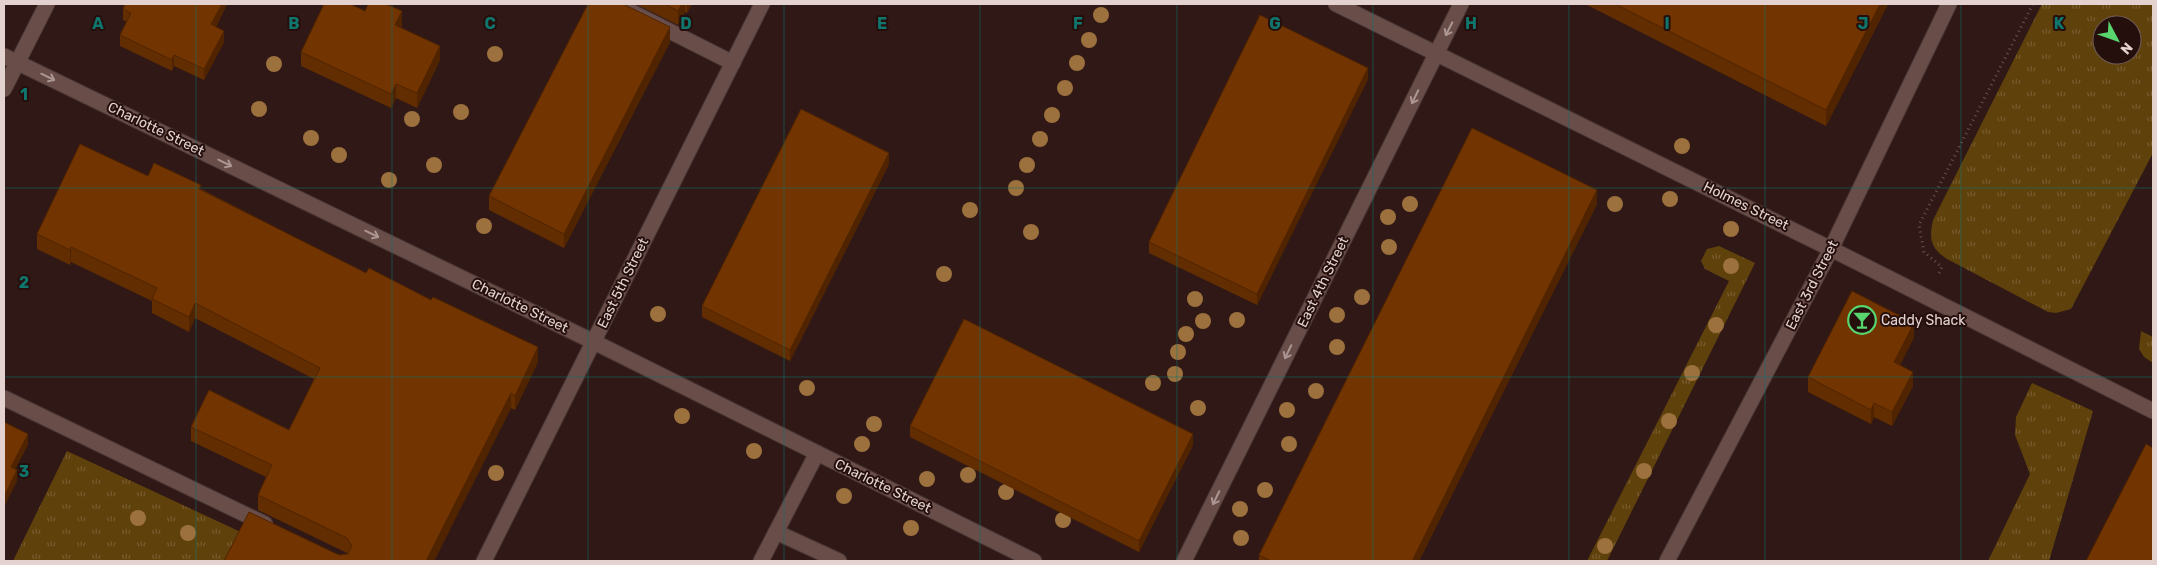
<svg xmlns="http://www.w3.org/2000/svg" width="2157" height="565" font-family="Rubik,sans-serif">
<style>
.grass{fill:url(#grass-tufts);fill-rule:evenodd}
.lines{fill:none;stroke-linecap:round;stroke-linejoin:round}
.minor-casing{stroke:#473534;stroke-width:17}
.path{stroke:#685350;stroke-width:3;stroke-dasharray:1 4;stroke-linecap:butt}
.minor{stroke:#694d49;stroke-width:15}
.tree{fill:#9c713d}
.wall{fill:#622d00}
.shaded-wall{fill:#502400}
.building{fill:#723400;stroke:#502400}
.oneway{stroke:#ac9693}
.grid{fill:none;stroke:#0f766e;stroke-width:1;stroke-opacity:0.55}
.labels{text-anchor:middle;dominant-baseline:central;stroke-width:4;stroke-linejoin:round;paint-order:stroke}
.street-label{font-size:14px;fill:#e3d2d0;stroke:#250f0c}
.poi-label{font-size:14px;fill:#e3d2d0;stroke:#250f0c;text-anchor:start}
.grid-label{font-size:16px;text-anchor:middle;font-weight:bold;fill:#0f766e;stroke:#250f0c;stroke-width:4;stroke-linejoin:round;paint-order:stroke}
</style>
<defs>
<pattern id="grass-tufts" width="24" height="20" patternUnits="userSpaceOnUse" patternTransform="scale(1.25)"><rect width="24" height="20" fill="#5f410c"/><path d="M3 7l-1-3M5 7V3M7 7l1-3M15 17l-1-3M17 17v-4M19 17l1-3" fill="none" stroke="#765c2e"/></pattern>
</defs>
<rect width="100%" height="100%" fill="#2f1815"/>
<g class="grass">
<path d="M2042,4H2153V153L2071,309L2056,313L2048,312L1947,259C1930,248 1929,238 1933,220ZM2102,25H2132V55H2102Z"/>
<polygon points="1719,246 1755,263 1607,561 1587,561 1729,281 1705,269 1701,261 1707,249"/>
<polygon points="2141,331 2153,337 2153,363 2144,357 2139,349"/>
<polygon points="2032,383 2093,411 2049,561 1988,561 2030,474 2015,435 2016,417"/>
<polygon points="67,451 245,534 231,561 13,561"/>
</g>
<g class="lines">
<defs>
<g id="minor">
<polyline points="616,4 733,63"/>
<polyline points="1336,4 1831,249 2153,411"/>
<polyline points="4,56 594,342 1034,561"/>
<polyline points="4,89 47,4"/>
<polyline points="4,398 265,524"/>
<polyline points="776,532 839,561"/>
<polyline points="484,561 762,4"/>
<polyline points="761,561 817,453"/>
<polyline points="1184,561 1461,4"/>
<polyline points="1667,561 1831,249 1949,4"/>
</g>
</defs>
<use href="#minor" class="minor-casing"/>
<polyline class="path" points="1939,273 1942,267 1924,252 1919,225 2033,4"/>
<use href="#minor" class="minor"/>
</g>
<g class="tree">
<circle cx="1101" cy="15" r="8"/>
<circle cx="1089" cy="40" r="8"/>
<circle cx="495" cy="54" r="8"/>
<circle cx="1077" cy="63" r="8"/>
<circle cx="274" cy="64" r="8"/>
<circle cx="1065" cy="88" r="8"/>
<circle cx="259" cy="109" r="8"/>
<circle cx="461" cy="112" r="8"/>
<circle cx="1052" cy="115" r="8"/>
<circle cx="412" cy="119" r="8"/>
<circle cx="311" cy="138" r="8"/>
<circle cx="1040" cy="139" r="8"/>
<circle cx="1682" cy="146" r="8"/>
<circle cx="339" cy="155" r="8"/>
<circle cx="434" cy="165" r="8"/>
<circle cx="1027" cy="165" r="8"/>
<circle cx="389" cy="180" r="8"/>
<circle cx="1016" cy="188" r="8"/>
<circle cx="1670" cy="199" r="8"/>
<circle cx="1410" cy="204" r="8"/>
<circle cx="1615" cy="204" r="8"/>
<circle cx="970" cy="210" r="8"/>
<circle cx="1388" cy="217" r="8"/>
<circle cx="484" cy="226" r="8"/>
<circle cx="1731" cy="229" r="8"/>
<circle cx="1031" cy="232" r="8"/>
<circle cx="1389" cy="247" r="8"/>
<circle cx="1731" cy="266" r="8"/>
<circle cx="944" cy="274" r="8"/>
<circle cx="1362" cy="297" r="8"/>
<circle cx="1195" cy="299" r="8"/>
<circle cx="658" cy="314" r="8"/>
<circle cx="1337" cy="315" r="8"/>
<circle cx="1237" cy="320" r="8"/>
<circle cx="1203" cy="321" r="8"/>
<circle cx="1716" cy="325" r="8"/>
<circle cx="1186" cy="334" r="8"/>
<circle cx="1337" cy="347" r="8"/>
<circle cx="1178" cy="352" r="8"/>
<circle cx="1692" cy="373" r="8"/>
<circle cx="1175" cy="374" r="8"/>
<circle cx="1153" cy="383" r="8"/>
<circle cx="807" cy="388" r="8"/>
<circle cx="1316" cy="391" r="8"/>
<circle cx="1198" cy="408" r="8"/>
<circle cx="1287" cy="410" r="8"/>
<circle cx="682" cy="416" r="8"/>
<circle cx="1669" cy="421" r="8"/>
<circle cx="874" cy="424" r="8"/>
<circle cx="862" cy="444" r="8"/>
<circle cx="1289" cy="444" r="8"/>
<circle cx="754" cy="451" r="8"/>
<circle cx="1644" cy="471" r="8"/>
<circle cx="496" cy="473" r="8"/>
<circle cx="968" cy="475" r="8"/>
<circle cx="927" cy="479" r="8"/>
<circle cx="1265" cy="490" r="8"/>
<circle cx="1006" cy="492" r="8"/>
<circle cx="844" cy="496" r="8"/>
<circle cx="1240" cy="509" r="8"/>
<circle cx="138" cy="518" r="8"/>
<circle cx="1063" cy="520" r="8"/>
<circle cx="911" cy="528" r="8"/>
<circle cx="188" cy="533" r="8"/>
<circle cx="1241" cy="538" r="8"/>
<circle cx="1605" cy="546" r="8"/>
</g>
<g class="wall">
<polygon points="125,4 227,4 216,27 224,42 204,80 174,66 172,71 120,46 120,35 127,22 123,20 123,9"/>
<polygon points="636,4 692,4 687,13 685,12 678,25"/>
<polygon points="1585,4 1888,4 1826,126"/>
<polygon points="365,11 402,26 401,28 440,60 417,108 396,98 391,108 301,66 301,52"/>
<polygon points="670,42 564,248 489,210 489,196"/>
<polygon points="1368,79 1257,305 1149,253 1149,242"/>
<polygon points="889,164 790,361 702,317 702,306"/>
<polygon points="148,176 201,189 538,362 515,410 511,408 434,561 224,561 348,554 347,553 258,510 258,495 266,477 191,441 191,427 289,430 314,379 195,318 189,332 152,313 152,301 71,262 70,265 37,249 37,234"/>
<polygon points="1597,204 1419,561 1259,561 1259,555"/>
<polygon points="1914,337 1900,365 1913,386 1892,426 1874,417 1871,424 1808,392 1808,377"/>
<polygon points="910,426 1193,445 1139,552 910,437"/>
</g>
<g class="shaded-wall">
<polygon points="222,4 227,4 211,36 211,24"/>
<polygon points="682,4 685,4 685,12 678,25 678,11"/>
<polygon points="687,4 692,4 687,13"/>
<polygon points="1880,4 1888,4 1826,126 1826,110"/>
<polygon points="402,11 402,26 395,39 395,25"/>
<polygon points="670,27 670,42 564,248 564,234"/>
<polygon points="224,31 224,42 204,80 204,69"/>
<polygon points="440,46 440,60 417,108 417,93"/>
<polygon points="174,55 174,66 172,71 172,60"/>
<polygon points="1368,68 1368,79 1257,305 1257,294"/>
<polygon points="396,84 396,98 391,108 391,94"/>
<polygon points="889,153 889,164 790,361 790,350"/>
<polygon points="1597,190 1597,204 1419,561 1412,561"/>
<polygon points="71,247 71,262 70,265 70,250"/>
<polygon points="195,303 195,318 189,332 189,317"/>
<polygon points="1914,323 1914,337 1894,376 1894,362"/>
<polygon points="538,347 538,362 515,410 515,396"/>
<polygon points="1913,372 1913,386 1892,426 1892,412"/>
<polygon points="511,393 511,408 434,561 426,561"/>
<polygon points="1874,403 1874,417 1871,424 1871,410"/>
<polygon points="28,434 28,445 11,477 11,467"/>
<polygon points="1193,434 1193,445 1139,552 1139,541"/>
<polygon points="17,470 17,481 4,507 4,497"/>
</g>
<g class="building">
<polygon points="125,4 222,4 211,24 224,31 204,69 174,55 172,60 120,35 131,13 123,9"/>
<polygon points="324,4 350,4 365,11 368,4 386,4 402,11 395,25 440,46 417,93 396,84 391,94 301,52"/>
<polygon points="588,4 623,4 670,27 564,234 489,196"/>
<polygon points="665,4 682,4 678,11"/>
<polygon points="1615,4 1880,4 1826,110"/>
<polygon points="1260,15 1368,68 1257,294 1149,242"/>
<polygon points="801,109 889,153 790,350 702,306"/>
<polygon points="1472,128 1597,190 1412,561 1271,561 1259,555"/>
<polygon points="80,144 148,176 154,163 201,185 199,189 366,273 369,268 431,300 433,297 538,347 515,396 511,393 426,561 224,561 249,512 339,555 348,554 352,546 347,538 258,495 272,465 191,427 209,390 289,430 320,368 195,303 189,317 152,299 157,288 71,247 70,250 37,234"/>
<polygon points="1852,291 1914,323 1894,362 1913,372 1892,412 1874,403 1871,410 1808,377"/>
<polygon points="964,319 1193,434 1139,541 910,426"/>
<polygon points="4,422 28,434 11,467 17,470 4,497"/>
<polygon points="2146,444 2153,448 2153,561 2086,561"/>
</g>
<defs><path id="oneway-shaft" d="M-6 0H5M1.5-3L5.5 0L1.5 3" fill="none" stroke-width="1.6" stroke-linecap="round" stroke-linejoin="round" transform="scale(1.25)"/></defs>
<g class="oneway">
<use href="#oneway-shaft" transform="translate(1449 29) rotate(117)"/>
<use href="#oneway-shaft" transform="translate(48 77) rotate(26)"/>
<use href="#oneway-shaft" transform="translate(1415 97) rotate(116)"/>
<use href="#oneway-shaft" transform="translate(225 163) rotate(26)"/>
<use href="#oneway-shaft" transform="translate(372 234) rotate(26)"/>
<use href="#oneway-shaft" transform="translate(1288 352) rotate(116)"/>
<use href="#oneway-shaft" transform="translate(1216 498) rotate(116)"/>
</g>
<path class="grid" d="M196,4V561M392,4V561M588,4V561M784,4V561M980,4V561M1177,4V561M1373,4V561M1569,4V561M1765,4V561M1961,4V561M4,188H2153M4,377H2153"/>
<defs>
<symbol id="bar-ring" viewBox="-11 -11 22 22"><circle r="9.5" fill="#250f0c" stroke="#58d56f" stroke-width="1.5"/><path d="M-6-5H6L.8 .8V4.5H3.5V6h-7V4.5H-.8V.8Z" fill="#58d56f"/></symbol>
</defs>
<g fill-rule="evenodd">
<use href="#bar-ring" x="1846" y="304" width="32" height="32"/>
</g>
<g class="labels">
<g class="street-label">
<text transform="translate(156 129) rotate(26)">Charlotte Street</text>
<text transform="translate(1746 206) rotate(26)">Holmes Street</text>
<text transform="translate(1323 282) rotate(-64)">East 4th Street</text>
<text transform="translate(623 283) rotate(-64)">East 5th Street</text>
<text transform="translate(1812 285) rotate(-63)">East 3rd Street</text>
<text transform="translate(520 306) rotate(26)">Charlotte Street</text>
<text transform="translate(883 486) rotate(26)">Charlotte Street</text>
</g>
<g class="poi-label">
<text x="1881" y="320">Caddy Shack</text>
</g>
</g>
<g class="grid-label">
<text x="98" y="29">A</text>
<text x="294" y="29">B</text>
<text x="490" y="29">C</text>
<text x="686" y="29">D</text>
<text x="882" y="29">E</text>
<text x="1078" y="29">F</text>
<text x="1275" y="29">G</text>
<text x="1471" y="29">H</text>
<text x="1667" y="29">I</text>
<text x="1863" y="29">J</text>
<text x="2059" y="29">K</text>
<text x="24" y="100">1</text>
<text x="24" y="288">2</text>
<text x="24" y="477">3</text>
</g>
<rect width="2157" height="565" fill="none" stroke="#e3d2d0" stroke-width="10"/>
<g transform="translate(2117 40) rotate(131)"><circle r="24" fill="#250f0c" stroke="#715d5a"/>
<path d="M0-4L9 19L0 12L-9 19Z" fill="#58d56f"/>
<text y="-8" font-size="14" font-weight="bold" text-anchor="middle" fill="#e3d2d0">N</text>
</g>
</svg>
